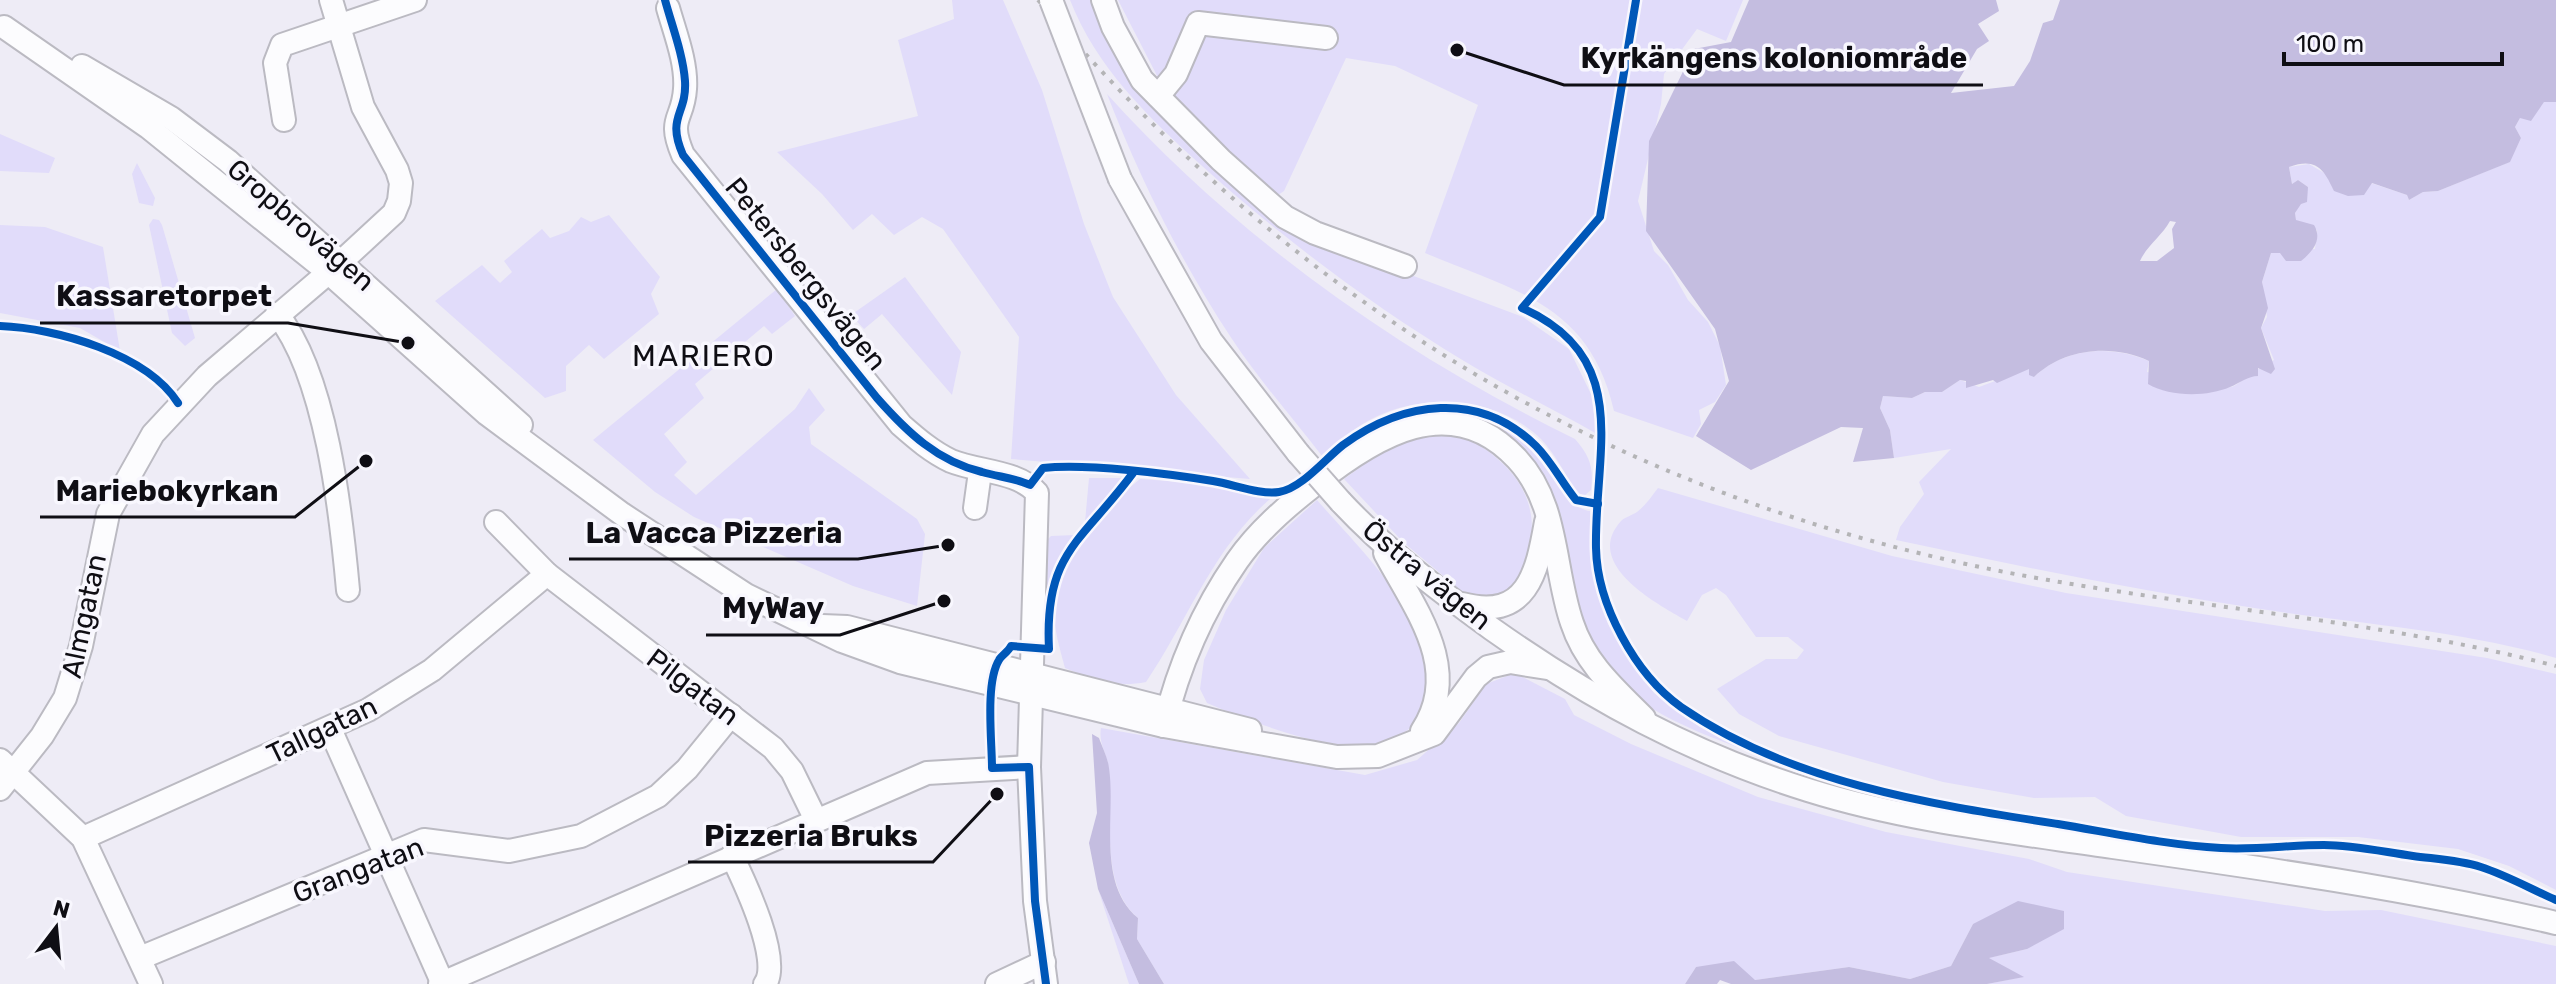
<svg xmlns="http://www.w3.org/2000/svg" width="2556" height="984" font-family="Rubik,sans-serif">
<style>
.green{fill:#e1dcfa}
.water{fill:#c4bde0;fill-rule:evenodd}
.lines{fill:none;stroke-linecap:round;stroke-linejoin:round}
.minor-casing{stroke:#bbbac2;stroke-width:26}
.minor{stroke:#fcfcfe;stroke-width:22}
.rail{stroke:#b4b4b6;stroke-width:4;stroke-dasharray:4 8;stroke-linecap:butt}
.minor-bridge-casing{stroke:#bbbac2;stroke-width:26;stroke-linecap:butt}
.minor-bridge{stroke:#fcfcfe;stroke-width:22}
.cycleway-casing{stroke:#f8f7fe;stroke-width:13}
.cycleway{stroke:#0057b8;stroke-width:8}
.labels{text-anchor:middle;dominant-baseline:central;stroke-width:7;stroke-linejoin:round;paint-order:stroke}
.street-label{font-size:28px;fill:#0f0e14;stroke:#f8f7fe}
.neighbourhood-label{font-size:30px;letter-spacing:2px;fill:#0f0e14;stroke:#f8f7fe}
.leader{fill:none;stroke:#0f0e14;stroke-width:3}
.callout-dot{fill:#0f0e14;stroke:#f8f7fe;stroke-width:3}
.callout-label{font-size:30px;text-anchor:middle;font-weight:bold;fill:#0f0e14;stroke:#f8f7fe;stroke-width:7;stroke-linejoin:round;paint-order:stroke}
</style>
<rect width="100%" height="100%" fill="#eeecf6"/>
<g class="green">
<polygon points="952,0 1003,0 1042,90 1084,224 1113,297 1176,395 1250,479 1011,459 1019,337 943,229 922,217 894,235 872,214 853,230 822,194 777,152 918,116 898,40 954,19"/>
<path d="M1070,0H1092L1114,54L1183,129L1307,236L1523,317L1569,349L1591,394L1597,434C1553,409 1507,387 1464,361C1371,305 1281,237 1201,165C1148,117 1096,67 1070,0Z"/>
<path d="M1118,0H1743L1726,41L1697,29L1664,74L1661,104L1638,201L1654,251L1668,265L1688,300L1708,322L1720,346L1726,385L1715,402L1699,410L1701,424L1693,438L1614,411C1590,304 1515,291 1425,253L1478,105L1395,66L1346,58L1284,191L1278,195L1168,97Z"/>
<path d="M1107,94C1237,238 1401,354 1575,439C1590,456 1594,468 1591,490L1584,496L1575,491C1565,473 1555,454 1541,439C1495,394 1414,391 1361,425C1347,434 1335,446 1322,456C1292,417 1259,380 1232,339C1181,262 1140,179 1107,94Z"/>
<path d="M2544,102H2556V658C2461,630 2359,624 2261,609C2139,591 2018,566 1896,540L1900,527L1924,494L1919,482L1951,449L1894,458L1890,430L1880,408L1883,396L1912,398L1925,392H1942L1960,380L1979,387L2030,368L2034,377C2064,348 2110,344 2149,361L2147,372C2163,375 2223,392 2234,386C2248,378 2258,367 2274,360L2261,328L2267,317L2262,282L2271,253L2315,249L2317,230L2296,221L2295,213L2308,187L2298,180L2292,184L2289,167L2309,164L2331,177L2332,188L2371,183L2407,195L2409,200L2423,192L2438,191L2509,162L2521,138L2515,127L2520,118Z"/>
<polygon points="0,134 55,158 49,173 0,171"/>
<polygon points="137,163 155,198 153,206 139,203 132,174"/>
<polygon points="609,215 660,277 651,294 659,314 604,359 589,345 566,366 566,391 545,398 435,301 482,265 500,283 512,272 504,261 542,229 550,238 569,231 581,217 591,222"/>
<polygon points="153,219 159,220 162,225 195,338 185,346 172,333 149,225"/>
<polygon points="0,225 45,227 103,247 120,351 80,328 0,313"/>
<polygon points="905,277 961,352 952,395 882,314 864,329 851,315"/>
<polygon points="777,289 795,316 772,334 764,326 695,384 704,398 664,434 687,462 674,475 696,495 795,409 809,388 825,410 809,427 811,444 917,519 925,534 917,606 853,586 694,517 655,492 593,440"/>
<path d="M1455,412C1487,420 1518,432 1541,458C1555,473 1568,509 1590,511L1595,584L1608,624L1654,693L1687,719L1771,760C1708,735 1635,715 1595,656C1587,644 1584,624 1580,610C1559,546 1565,457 1490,426C1474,419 1454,417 1437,413Z"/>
<path d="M1422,436C1434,436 1448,434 1459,437C1476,441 1488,450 1501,462C1543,500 1538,549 1511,594L1472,600L1403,542L1344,479L1388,447Z"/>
<polygon points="1089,478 1126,478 1085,522"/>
<path d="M1140,479L1198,483L1271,498C1213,548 1188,620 1146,682C1116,688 1093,680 1065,668C1059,645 1050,617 1055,593C1064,548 1106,507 1140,479Z"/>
<path d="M1658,488L1892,556L2066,593L2487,658L2556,674V890L2509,866L2458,849L2358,837H2241L2126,816L2095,797L2034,798L1943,782L1779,736L1739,714L1717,689L1766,659H1797L1804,650L1788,637H1756L1726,595L1716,588L1702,595L1687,621C1657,604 1582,564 1621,521C1625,517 1633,515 1637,512C1645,506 1652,496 1658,488Z"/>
<path d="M1317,500C1350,538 1393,579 1414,626C1421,642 1433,667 1432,685C1431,724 1391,748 1355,746C1306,743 1252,722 1207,703L1200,689L1204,660L1226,610L1264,548Z"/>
<polygon points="1075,535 1055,566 1043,606 1044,543 1051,536"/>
<path d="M1515,673L1565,699L1574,715L1631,744L1758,797L1886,832L2029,859L2067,872L2325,911L2381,910L2556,946V984H1987L2022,977L1988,958L2027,949L1973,924L1951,966L1910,979L1849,967L1755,980L1696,967L1685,984H1164L1137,939L1138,918C1099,885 1113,816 1109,770C1108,755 1098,744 1101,728L1365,775L1417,760L1459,723L1486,684Z"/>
<polygon points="1098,889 1139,984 1129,984"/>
</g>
<g class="water">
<path d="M1749,0H1996L1999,11L1978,24L1989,41L1977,49L1951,93L2014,86L2030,61L2043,23L2053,20L2060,0H2556V102H2544L2531,121L2520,118L2515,127L2521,138L2510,162L2438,191L2423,192L2409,200L2407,195L2372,183L2364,195L2348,196L2334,191C2324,170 2317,157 2289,167L2292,184L2298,180L2308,187L2307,202L2301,204L2295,213L2296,220L2314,225C2323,240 2312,252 2301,261H2286L2280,253H2271L2262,282L2268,308L2261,328L2275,369L2271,374L2258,368V376C2248,376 2240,383 2230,387C2207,397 2170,397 2148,384L2149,361C2111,343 2063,349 2034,377L2029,375V369L1997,383L1993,380L1966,388V381L1960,380L1942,392H1925L1912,398L1883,396L1880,408L1890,430L1894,458L1853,462L1863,428L1841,427L1751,470L1696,436L1729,381L1715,329L1646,231L1649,141L1694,49L1731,42ZM2170,221L2176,222L2172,229L2174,248L2157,261H2140C2148,244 2162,236 2170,221Z"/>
<path d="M1092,734L1099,738C1102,747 1108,758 1109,768C1116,815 1096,883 1138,918L1137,939L1164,984H1139L1098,889L1089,843L1097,813Z"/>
<polygon points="2018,901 2064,911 2064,929 2027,949 1989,958 2024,977 1987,984 1731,984 1720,980 1717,984 1685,984 1696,967 1734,961 1755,980 1849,967 1910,979 1951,966 1973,924"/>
</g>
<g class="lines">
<defs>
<g id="minor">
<polyline points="1103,0 1113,27 1142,80 1221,160 1285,217 1315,233 1405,266"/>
<path d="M668,8C675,33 687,63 685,89C683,121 667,117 683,155L901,425C917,439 932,452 951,461C978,472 1019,471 1037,493L1029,767L1035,901L1046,984"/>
<polyline points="4,27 148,127 328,272 487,414 622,514 746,595 842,641 900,662 1164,726 1337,757 1378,756 1434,734 1476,677 1488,667 1510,662 1547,668"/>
<polyline points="82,66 171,118 228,161 521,425"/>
<polyline points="1158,96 1176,74 1198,23 1326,38"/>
<polyline points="284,120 275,63 282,45 415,0"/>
<polyline points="1120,179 1211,341 1298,453"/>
<path d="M277,314C326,375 341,512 348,590"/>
<path d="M1341,502C1388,552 1437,589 1492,629C1591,699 1692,754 1808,790C1907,821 2011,832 2113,847C2262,868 2410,889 2556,923"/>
<polyline points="975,508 980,472"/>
<polyline points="496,522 547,574"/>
<path d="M1385,553C1415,609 1463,669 1422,731"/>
<path d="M1462,604C1527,621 1537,573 1546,522"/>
<polyline points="822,626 847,627 1250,730"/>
<path d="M1164,726C1178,668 1203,610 1237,561C1258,531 1286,507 1314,485C1374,437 1451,388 1517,459C1559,504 1553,568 1572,623C1585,663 1615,689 1644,718"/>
<polyline points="330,729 443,984"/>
<polyline points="0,760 83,838 151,984"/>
<polyline points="0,789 42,736 65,698 81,646 108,514 153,434 207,376 342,261 394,213 399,201 401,183 397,170 363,107 331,0"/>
<polyline points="83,838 368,710 432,670 547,574 773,748 792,771 816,820"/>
<path d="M732,856C745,883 782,961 765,984"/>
<polyline points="140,958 424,840 509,851 581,836 658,796 687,769 731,715"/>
<polyline points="440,984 927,773 1029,767"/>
<polyline points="997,984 1044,962"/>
</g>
</defs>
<use href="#minor" class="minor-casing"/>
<use href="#minor" class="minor"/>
<path class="rail" d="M1038,0C1301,309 1616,498 2015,574C2195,608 2379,620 2556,666"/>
<defs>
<g id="minor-bridge">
<polyline points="1051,0 1120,179"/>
<polyline points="1298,453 1341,502"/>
</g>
</defs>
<use href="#minor-bridge" class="minor-bridge-casing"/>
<use href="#minor-bridge" class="minor-bridge"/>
<defs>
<g id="cycleway">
<path d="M665,0C672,26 683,54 685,81C687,115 666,116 683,155L877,398C907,432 937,461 982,472C999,477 1015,478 1030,485L1043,468C1086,463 1170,474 1213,481C1233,484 1260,495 1279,492C1302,488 1325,459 1343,445C1403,401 1479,390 1536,446C1552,462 1562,483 1576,500L1598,504"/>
<path d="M1636,0L1600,217L1522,308C1634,358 1594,452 1596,548C1597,604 1635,674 1681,707C1791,783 1929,804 2058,824C2112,833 2167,845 2221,848C2256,850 2290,845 2324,845C2353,845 2384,852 2413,856C2435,859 2459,860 2481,867C2506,875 2531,889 2556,900"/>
<path d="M0,326C56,328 147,354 178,403"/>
<path d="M1046,984L1035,901L1029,767L992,768C992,741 985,683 999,660C1001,656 1008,652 1011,646L1049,649C1044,552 1082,542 1133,473"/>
</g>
</defs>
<use href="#cycleway" class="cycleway-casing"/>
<use href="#cycleway" class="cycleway"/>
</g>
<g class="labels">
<g class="street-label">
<text transform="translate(301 225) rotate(41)">Gropbrovägen</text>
<text transform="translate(806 274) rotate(51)">Petersbergsvägen</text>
<text transform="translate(1427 575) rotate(39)">Östra vägen</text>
<text transform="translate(84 616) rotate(-78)">Almgatan</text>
<text transform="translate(693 687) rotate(37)">Pilgatan</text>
<text transform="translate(322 730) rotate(-26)">Tallgatan</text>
<text transform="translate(358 870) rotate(-21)">Grangatan</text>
</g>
<g class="neighbourhood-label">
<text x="704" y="356">MARIERO</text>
</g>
</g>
<path class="leader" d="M1457 50L1564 85H1983M408 343L288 323H40M366 461L295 517H40M948 545L858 559H569M944 601L840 635H706M997 794L933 862H688"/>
<g class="callout-dot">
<circle cx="1457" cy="50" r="8"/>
<circle cx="408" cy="343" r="8"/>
<circle cx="366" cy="461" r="8"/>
<circle cx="948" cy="545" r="8"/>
<circle cx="944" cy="601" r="8"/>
<circle cx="997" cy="794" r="8"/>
</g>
<g class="callout-label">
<text x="1774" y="68">Kyrkängens koloniområde</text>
<text x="164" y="306">Kassaretorpet</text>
<text x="167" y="501">Mariebokyrkan</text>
<text x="714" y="543">La Vacca Pizzeria</text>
<text x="773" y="618">MyWay</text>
<text x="811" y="846">Pizzeria Bruks</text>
</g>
<g transform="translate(56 928) rotate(16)" stroke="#f8f7fe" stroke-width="6" paint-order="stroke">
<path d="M0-6L14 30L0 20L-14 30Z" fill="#0f0e14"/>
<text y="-12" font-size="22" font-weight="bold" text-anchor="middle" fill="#0f0e14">N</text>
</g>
<path d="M2284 52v12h218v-12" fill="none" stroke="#0f0e14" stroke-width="4"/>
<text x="2296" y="52" font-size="24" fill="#0f0e14" stroke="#f8f7fe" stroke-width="6" paint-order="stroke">100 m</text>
</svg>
